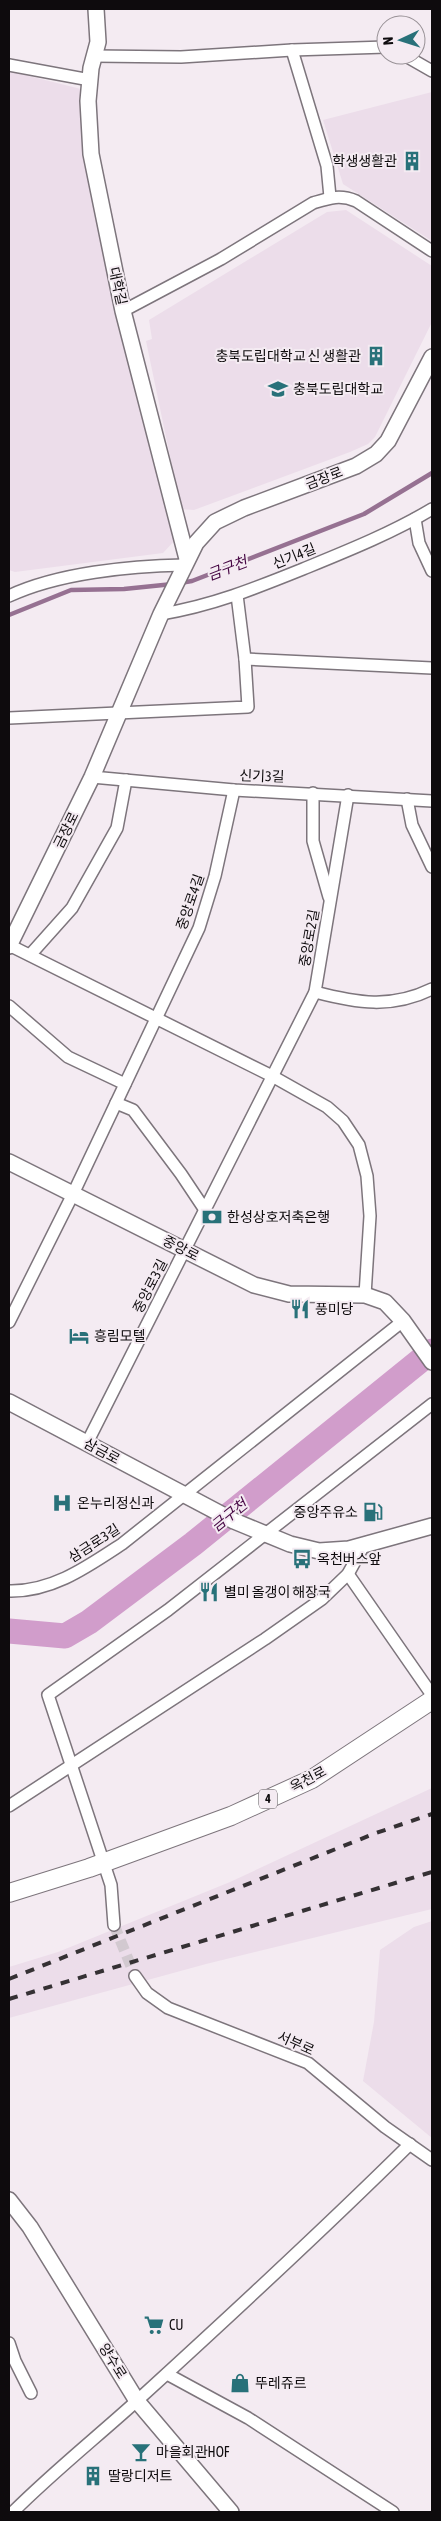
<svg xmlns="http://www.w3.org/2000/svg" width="441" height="2521" font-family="'Asap Condensed','Noto Sans KR',sans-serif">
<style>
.built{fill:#ecddea}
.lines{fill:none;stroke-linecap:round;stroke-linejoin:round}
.stream{stroke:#967192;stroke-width:4.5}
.river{stroke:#d19dcb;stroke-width:25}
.street-tunnel{stroke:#d2c9d0;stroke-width:11;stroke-dasharray:11 5.5;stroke-linecap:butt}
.street-casing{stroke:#7d757c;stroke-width:14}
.secondary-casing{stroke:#7d757c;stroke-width:18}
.primary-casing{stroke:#7d757c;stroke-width:20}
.street{stroke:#fff;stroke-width:11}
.secondary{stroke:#fff;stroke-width:15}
.primary{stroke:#fff;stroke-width:18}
.rail{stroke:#353134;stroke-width:4;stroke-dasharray:9 9;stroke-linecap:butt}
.labels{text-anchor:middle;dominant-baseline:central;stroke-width:4;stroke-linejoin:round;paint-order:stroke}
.shield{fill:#f4ebf2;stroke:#534e52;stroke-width:1}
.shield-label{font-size:12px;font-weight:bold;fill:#0e0b0d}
.poi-label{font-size:14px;fill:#0e0b0d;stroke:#f4ebf2;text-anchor:start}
.street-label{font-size:14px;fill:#0e0b0d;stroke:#f4ebf2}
.water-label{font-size:15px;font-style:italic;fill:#460744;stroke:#f4ebf2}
</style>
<rect width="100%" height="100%" fill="#f4ebf2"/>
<g class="built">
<polygon points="9,71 81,89 84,140 112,284 174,541 163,553 15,572 9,570"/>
<polygon points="432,92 432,241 343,184 323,120"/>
<polygon points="346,210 432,266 432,322 375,437 368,444 350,452 194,510 181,509 146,341 152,339 149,320 327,212"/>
<polygon points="432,1788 432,1909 206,1964 9,2018 9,1967 58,1952 230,1882"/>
<polygon points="432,1921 432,2138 363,2081 374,2022 380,1950 414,1927"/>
</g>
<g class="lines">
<g class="stream">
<polyline points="180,583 192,581 364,514 432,473"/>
<polyline points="9,615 71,590 124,589 173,584"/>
</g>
<polyline class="river" points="9,1631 65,1636 89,1622 193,1544 432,1351"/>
<polyline class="street-tunnel" points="114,1925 135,1976"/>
<defs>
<g id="street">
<polyline points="292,50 327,166 330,197"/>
<polyline points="404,55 432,71"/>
<polyline points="94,56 181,57 292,50 386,47"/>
<polyline points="9,65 90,80"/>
<path d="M123,311L221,259L313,203C329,198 340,194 356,201L432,251"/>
<polyline points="415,519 419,543 432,571"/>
<path d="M9,596C58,573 129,566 184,565"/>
<path d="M161,614C211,606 256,588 303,569C347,551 392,533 432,509"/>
<polyline points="245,659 432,668"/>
<polyline points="9,718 248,707 245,659 237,595"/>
<polyline points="92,777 234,790 432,801"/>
<polyline points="313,793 313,841 329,897"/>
<polyline points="407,799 412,825 432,867"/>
<polyline points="9,945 272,1076 327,1107 343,1121 359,1145 367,1176 370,1216 365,1295"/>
<polyline points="30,955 72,908 117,828 126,780"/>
<path d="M315,992C357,1003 391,1009 432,989"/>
<polyline points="9,1006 68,1057 125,1084"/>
<polyline points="116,1103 133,1110 181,1174 205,1210"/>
<polyline points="9,1322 73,1194 199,928 215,876 234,790"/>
<polyline points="87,1443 315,992 348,795"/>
<polyline points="348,1574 432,1695"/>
<path d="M9,1591C52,1592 87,1567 122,1544L403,1321"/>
<polyline points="9,1806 265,1639 322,1599 348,1574 364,1545"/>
<polyline points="114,1925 111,1885 48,1695 168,1610 432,1404"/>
<polyline points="135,1976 147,1993 168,2008 308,2063 385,2127 432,2160"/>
<polyline points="9,2343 15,2361 31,2393"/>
<polyline points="167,2374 248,2418 393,2512"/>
<path d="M13,2512C53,2472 97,2437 140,2398C231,2315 322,2231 410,2144"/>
</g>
<g id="secondary">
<polyline points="96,9 98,42 91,68 88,101 91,154 123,311 187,559"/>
<polyline points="9,946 92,777 161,614 196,543 215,522 244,508 356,466 376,454 388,441 432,357"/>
<polyline points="9,1162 254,1285 289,1294 365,1295 385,1302 403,1321 432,1362"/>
<polyline points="9,1402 234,1521 290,1544 319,1551 349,1549 432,1526"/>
<polyline points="9,2200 30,2227 137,2401 231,2512"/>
</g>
<polyline id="primary" points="9,1893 89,1868 231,1816 312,1779 432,1700"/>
</defs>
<use href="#street" class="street-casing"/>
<use href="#secondary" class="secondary-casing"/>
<use href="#primary" class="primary-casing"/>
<use href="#street" class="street"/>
<use href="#secondary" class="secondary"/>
<use href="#primary" class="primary"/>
<g class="rail">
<polyline points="9,1979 376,1833 432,1814"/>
<polyline points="9,1999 432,1872"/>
</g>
</g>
<defs>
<symbol id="building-bare" viewBox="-9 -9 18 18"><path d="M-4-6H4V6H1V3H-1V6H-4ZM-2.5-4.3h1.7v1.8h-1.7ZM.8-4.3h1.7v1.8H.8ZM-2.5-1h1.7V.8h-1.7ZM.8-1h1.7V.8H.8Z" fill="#287179" stroke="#f4ebf2" stroke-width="2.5" paint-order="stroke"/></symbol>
<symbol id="university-bare" viewBox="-9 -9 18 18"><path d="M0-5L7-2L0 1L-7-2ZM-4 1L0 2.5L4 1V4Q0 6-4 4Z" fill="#287179" stroke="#f4ebf2" stroke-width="2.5" paint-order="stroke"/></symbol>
<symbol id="bank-bare" viewBox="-9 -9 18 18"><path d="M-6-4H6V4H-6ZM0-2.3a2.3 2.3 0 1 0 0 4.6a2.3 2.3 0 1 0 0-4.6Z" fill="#287179" stroke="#f4ebf2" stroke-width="2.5" paint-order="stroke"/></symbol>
<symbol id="restaurant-bare" viewBox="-9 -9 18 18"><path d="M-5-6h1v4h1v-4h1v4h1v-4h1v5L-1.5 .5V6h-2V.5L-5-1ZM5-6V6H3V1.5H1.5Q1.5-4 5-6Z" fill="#287179" stroke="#f4ebf2" stroke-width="2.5" paint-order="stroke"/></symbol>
<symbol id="hotel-bare" viewBox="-9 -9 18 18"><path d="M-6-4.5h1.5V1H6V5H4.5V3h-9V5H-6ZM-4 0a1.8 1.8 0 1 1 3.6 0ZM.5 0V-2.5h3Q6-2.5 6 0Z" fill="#287179" stroke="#f4ebf2" stroke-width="2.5" paint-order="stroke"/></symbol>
<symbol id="hospital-bare" viewBox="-9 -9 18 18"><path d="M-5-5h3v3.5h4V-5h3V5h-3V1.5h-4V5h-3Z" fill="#287179" stroke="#f4ebf2" stroke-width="2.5" paint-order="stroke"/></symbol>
<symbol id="fuel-bare" viewBox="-9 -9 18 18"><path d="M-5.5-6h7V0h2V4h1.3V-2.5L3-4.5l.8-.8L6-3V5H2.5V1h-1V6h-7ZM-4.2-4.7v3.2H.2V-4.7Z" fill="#287179" stroke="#f4ebf2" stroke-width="2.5" paint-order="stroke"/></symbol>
<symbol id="bus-bare" viewBox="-9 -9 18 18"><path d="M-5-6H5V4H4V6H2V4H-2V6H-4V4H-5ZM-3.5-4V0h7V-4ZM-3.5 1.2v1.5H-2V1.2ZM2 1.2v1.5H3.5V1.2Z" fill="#287179" stroke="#f4ebf2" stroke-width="2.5" paint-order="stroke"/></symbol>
<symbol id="supermarket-bare" viewBox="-9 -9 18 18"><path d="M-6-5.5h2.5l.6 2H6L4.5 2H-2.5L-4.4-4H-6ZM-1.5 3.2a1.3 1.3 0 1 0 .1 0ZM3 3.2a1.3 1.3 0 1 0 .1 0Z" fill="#287179" stroke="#f4ebf2" stroke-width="2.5" paint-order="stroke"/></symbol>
<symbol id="shop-bare" viewBox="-9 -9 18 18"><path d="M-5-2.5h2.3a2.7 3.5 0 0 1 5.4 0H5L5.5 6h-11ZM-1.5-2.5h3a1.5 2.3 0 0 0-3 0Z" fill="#287179" stroke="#f4ebf2" stroke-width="2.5" paint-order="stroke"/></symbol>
<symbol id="bar-bare" viewBox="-9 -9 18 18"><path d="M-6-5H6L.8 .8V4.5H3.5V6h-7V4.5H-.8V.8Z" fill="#287179" stroke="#f4ebf2" stroke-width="2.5" paint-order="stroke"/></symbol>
</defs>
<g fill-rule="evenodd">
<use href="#building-bare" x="398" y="147" width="28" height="28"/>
<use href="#building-bare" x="362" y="342" width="28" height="28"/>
<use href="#university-bare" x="264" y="375" width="28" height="28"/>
<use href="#bank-bare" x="198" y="1203" width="28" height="28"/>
<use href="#restaurant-bare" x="286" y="1295" width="28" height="28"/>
<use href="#hotel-bare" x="65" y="1322" width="28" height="28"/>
<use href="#hospital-bare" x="48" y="1489" width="28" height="28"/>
<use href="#fuel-bare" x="359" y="1498" width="28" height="28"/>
<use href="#bus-bare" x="288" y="1545" width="28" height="28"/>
<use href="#restaurant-bare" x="195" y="1578" width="28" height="28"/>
<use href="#supermarket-bare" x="140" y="2311" width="28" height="28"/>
<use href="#shop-bare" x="226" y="2369" width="28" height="28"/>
<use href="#bar-bare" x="127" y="2438" width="28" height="28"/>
<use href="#building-bare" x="79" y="2462" width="28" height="28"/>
</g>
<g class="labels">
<rect class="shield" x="259" y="1789.5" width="18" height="19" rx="4"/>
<g class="shield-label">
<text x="268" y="1799">4</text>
</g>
<g class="poi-label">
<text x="397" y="161" text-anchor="end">학생생활관</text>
<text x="361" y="356" text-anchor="end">충북도립대학교 신 생활관</text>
<text x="293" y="389">충북도립대학교</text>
<text x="227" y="1217">한성상호저축은행</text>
<text x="315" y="1309">풍미당</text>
<text x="94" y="1336">흥림모텔</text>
<text x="77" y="1503">온누리정신과</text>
<text x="358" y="1512" text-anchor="end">중앙주유소</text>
<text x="317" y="1559">옥천버스앞</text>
<text x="224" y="1592">별미 올갱이 해장국</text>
<text x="169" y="2325">CU</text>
<text x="255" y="2383">뚜레쥬르</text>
<text x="156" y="2452">마을회관HOF</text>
<text x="108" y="2476">딸랑디저트</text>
</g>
<g class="street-label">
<text transform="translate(118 286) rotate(78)">대학길</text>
<text transform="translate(324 478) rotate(-21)">금장로</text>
<text transform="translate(294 556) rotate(-22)">신기4길</text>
<text transform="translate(262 776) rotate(2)">신기3길</text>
<text transform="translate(66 830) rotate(-64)">금장로</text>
<text transform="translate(190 902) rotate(-71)">중앙로4길</text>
<text transform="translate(309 938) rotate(-80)">중앙로2길</text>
<text transform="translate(181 1248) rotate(27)">중앙로</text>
<text transform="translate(150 1286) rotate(-63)">중앙로3길</text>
<text transform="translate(102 1451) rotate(28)">삼금로</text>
<text transform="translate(94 1543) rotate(-33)">삼금로3길</text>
<text transform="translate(308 1779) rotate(-28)">옥천로</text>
<text transform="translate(296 2043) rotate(24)">서부로</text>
<text transform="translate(113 2361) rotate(58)">양수로</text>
</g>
<g class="water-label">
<text transform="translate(227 568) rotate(-21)">금구천</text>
<text transform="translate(229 1515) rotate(-39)">금구천</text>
</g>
</g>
<rect width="441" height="2521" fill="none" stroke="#0e0b0d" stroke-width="20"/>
<g transform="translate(401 40) rotate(266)"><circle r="24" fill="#f4ebf2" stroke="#989196"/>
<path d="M0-4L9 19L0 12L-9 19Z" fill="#287179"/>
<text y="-8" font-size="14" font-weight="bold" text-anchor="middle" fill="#0e0b0d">N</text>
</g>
</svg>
